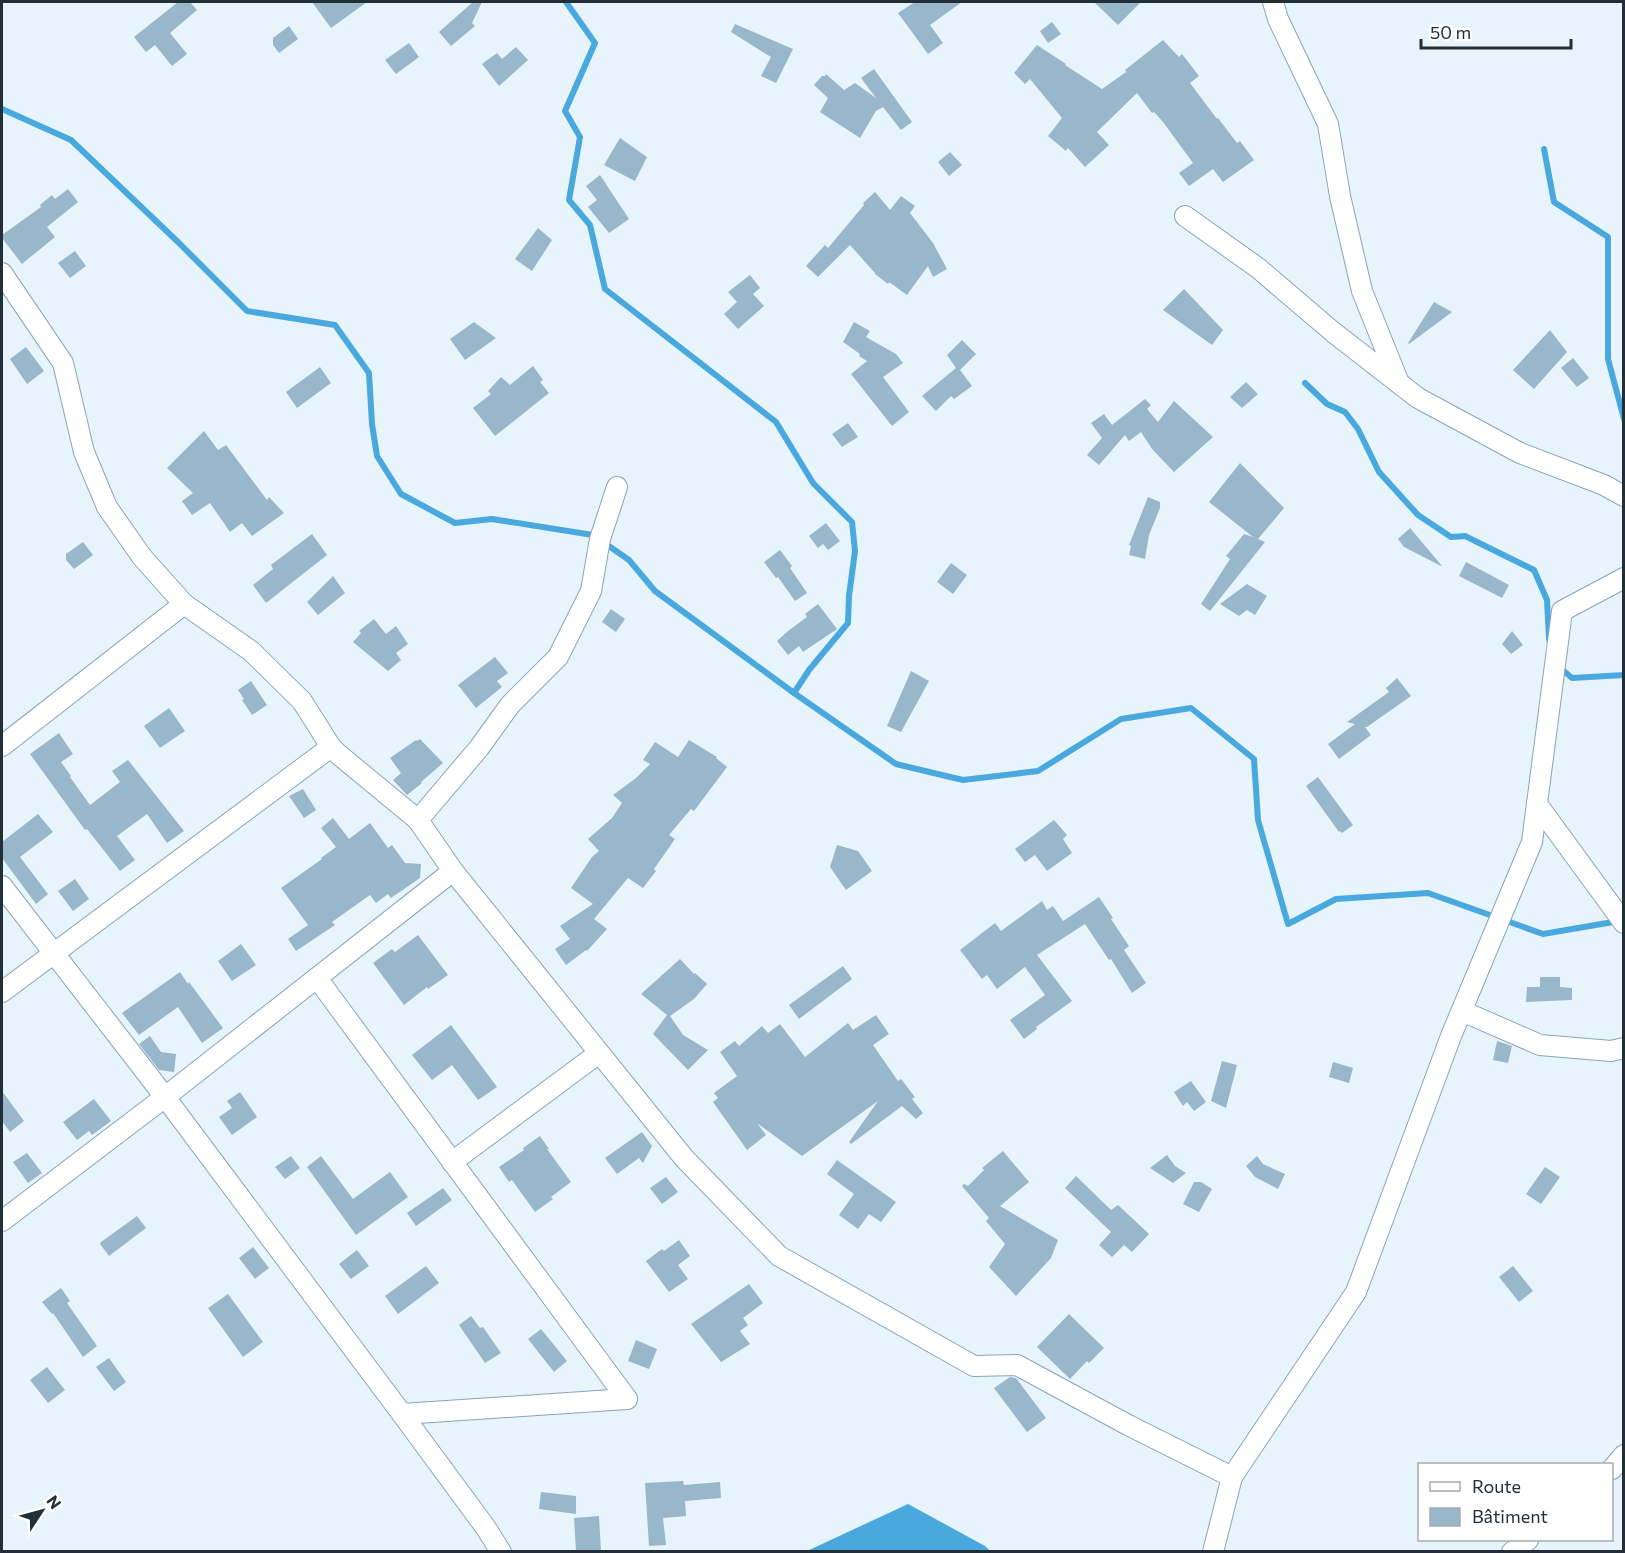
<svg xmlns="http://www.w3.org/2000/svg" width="1625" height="1553" font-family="Commissioner,sans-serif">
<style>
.water{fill:#49a9df}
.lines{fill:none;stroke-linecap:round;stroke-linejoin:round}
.stream{stroke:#49a9df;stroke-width:6}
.building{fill:#99b7ca}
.street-casing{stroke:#88a5b8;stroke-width:22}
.street{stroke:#fff;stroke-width:20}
</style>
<rect width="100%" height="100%" fill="#e8f4fc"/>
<polygon class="water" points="908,1504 985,1546 990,1551 807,1551"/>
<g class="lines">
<g class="stream">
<polyline points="566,2 595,43 565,111 580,137 569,200 590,225 605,289 776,422 813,483 852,522 855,551 849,596 848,623 809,670 794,693"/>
<polyline points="2,109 71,140 178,242 247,311 335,325 369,373 372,424 377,456 401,494 455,523 492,519 593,535 629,560 655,591 794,693 896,764 963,780 1038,771 1121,719 1191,708 1254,759 1258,820 1288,924 1336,899 1428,893 1543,934 1619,921"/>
<polyline points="1544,149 1554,202 1608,237 1608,359 1624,419"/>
<polyline points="1305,383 1327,404 1345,412 1358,429 1379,472 1418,515 1451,537 1465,536 1534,570 1547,600 1549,639"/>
<polyline points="1558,666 1572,678 1624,675"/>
</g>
</g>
<g class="building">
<polygon points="178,2 190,2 197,10 170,33 187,54 172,66 155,45 146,52 134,37"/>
<polygon points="312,2 367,2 331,28"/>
<polygon points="473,2 482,2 472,23 475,26 451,46 439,32"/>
<polygon points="915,2 962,2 930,25 943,43 928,54 898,13"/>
<polygon points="1094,2 1141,2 1118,25"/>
<polygon points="1052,22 1061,34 1048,43 1040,31"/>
<polygon points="735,24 793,49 776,83 761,76 771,57 731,32"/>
<polygon points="289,26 298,39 279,53 273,45 273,38"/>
<polygon points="1163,40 1179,57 1182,54 1199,76 1190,83 1217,119 1218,118 1237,143 1240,141 1254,160 1223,182 1213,169 1189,186 1179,173 1193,163 1163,122 1154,112 1152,113 1137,93 1097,132 1109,145 1085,167 1068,148 1066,151 1048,136 1062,118 1030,79 1025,84 1014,73 1037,45 1066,64 1065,65 1102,89 1126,72 1125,70"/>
<polygon points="409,43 419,57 396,74 385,60"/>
<polygon points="516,47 528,60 499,86 482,64 497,53 502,59"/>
<polygon points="874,69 912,122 901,130 883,107 876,111 860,138 820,112 828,98 814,85 822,76 825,76 826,74 844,90 855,83 876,98 861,78"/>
<polygon points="620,138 647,157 635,181 604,165"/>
<polygon points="950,152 962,165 949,176 938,162"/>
<polygon points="600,175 629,219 609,233 588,207 597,200 586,186"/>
<polygon points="68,189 78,202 47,227 55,237 22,264 2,238 2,235 41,207 40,205 52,195 55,199"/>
<polygon points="875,192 890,210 901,196 915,206 910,213 933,243 947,269 933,277 928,266 907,295 889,282 888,284 875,274 875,273 850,245 818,277 806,266 825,245 828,248 864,205 863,203"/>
<polygon points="538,228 552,240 532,271 515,259"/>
<polygon points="75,251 86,266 70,278 58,263"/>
<polygon points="750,275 760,288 753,294 764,306 738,329 724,314 737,302 728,292"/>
<polygon points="1184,289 1223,330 1212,345 1163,310"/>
<polygon points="1434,302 1452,312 1409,344 1408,343"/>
<polygon points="474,322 496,338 465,360 450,339"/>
<polygon points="854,322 870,331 866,337 896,354 903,363 883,377 909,412 892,426 851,374 867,361 859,356 860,354 843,342"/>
<polygon points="1550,330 1567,352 1534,389 1513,370"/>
<polygon points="962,340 976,354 960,370 972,386 954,399 951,396 936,411 922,396 956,368 947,355"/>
<polygon points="26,347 44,371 27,384 10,359"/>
<polygon points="1573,358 1589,378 1577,387 1561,368"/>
<polygon points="533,366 543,380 540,382 549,393 495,436 473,408 491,394 488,391 501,377 510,385"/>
<polygon points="320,367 331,383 297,408 286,392"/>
<polygon points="1246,382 1258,394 1242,408 1230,397"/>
<polygon points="1145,399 1151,405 1147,409 1158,422 1174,401 1213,437 1174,472 1152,449 1141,432 1129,441 1125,435 1099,465 1087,455 1102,438 1091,423 1104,414 1112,425"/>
<polygon points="848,423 858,437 842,447 832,434"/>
<polygon points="204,431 218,450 226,445 267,500 269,497 284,513 252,536 242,523 230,532 210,503 192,515 182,501 193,493 167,468"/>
<polygon points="1240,463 1284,508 1258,539 1265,542 1210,611 1201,604 1230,559 1226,556 1244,534 1253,537 1209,502"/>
<polygon points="1148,497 1160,502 1160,508 1149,535 1145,559 1129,555 1131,546 1129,545"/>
<polygon points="826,523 840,541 828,550 823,544 818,548 809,536"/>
<polygon points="1410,528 1442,566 1441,566 1404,547 1398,539"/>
<polygon points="312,534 327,555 266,603 253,585 273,569 271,565"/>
<polygon points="83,542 93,555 74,569 66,560 66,554"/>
<polygon points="780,550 792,566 790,568 807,593 795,601 778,577 776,578 764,562"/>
<polygon points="1466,562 1509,585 1502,598 1459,576"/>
<polygon points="951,563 967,575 953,594 937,582"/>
<polygon points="333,576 345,593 318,615 307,602"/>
<polygon points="1247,584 1267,596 1255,615 1247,610 1239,616 1220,604"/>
<polygon points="818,604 837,629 803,652 799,646 788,655 777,641 788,631 807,617 805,614"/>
<polygon points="611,609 625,619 616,632 602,622"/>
<polygon points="374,619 386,634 396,626 408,644 396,653 401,660 388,671 353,642 361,633 359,631"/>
<polygon points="1512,631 1523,645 1511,654 1502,644"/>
<polygon points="495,657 508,673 497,681 502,687 476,708 458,685"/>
<polygon points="911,671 929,681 901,732 887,726"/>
<polygon points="1397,678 1411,696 1367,727 1365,727 1371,735 1339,759 1328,744 1355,724 1347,722 1389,692 1386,688"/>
<polygon points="251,681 267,705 252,715 242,700 244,699 238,690"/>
<polygon points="169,708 185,731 160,748 144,726"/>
<polygon points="59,733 73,754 61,762 71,776 70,777 90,805 120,782 112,771 128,760 184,831 167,843 147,814 117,836 135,860 120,871 87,829 85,830 30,754"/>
<polygon points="420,739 443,763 421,782 422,783 407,795 393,780 401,773 390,758 416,740 417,741"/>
<polygon points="689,740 717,757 716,758 727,767 694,811 691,809 669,835 675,839 654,869 656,871 643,888 628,878 594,919 607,929 587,951 586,950 566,965 555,949 570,939 560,926 593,904 571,888 592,857 599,851 588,839 612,818 622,803 613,795 636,778 650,764 643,760 655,742 678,757"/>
<polygon points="1318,777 1353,825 1342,833 1340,831 1339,832 1306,786"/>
<polygon points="303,789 316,810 304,818 289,796"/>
<polygon points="38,814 53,832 20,857 48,894 36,904 2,858 2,842"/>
<polygon points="333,818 349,839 370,823 388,848 392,845 405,863 421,864 420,878 391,898 388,894 376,903 370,895 332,922 335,925 296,951 288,939 308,925 281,888 322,859 321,858 336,847 321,828"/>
<polygon points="1054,820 1067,835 1063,839 1072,853 1047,871 1035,855 1025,862 1015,849"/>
<polygon points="837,845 858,851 872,871 846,890 830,867"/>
<polygon points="75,879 89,899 73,911 58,891"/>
<polygon points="1099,897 1113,918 1111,919 1129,946 1124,950 1146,983 1132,993 1111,959 1109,960 1085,924 1037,955 1072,1001 1036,1027 1037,1029 1024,1039 1010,1020 1045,995 1025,967 997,989 987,975 982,979 960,950 995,923 1001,931 1042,901 1047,910 1053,906 1063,921"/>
<polygon points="418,935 448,975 428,989 427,987 404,1005 373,963 392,949 395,952"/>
<polygon points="241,944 256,965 232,981 218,961"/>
<polygon points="680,959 694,974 695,973 707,984 694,999 670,1016 683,1035 708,1050 688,1070 653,1034 667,1015 641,994"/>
<polygon points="843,966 852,979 799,1019 789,1005"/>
<polygon points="180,972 188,984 189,982 223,1028 202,1043 178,1007 139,1035 122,1013"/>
<polygon points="1540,977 1560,977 1560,987 1572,988 1572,1000 1526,1002 1527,987 1540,987"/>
<polygon points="876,1015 889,1034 873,1045 898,1081 901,1079 915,1097 912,1099 923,1113 916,1119 902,1106 851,1144 849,1142 878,1101 802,1156 757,1123 766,1135 747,1150 713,1102 718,1098 714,1093 737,1076 720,1052 735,1041 739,1046 762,1026 768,1033 780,1024 805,1057 848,1023 853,1030"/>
<polygon points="451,1025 497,1087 478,1100 452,1065 432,1080 412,1055"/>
<polygon points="150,1036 161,1052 176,1054 174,1072 159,1070 139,1044"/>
<polygon points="1497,1041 1512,1046 1508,1063 1493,1060"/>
<polygon points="1222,1061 1237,1065 1226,1108 1211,1101"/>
<polygon points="1333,1062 1353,1068 1349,1083 1329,1077"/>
<polygon points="1191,1081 1206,1102 1194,1111 1187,1102 1183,1106 1174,1092"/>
<polygon points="2,1091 24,1121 10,1132 2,1121"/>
<polygon points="240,1092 257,1117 232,1135 219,1117 232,1108 227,1101"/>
<polygon points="94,1099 111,1121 92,1135 89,1131 77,1140 63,1122"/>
<polygon points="642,1132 652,1146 643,1163 639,1158 617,1174 605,1158"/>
<polygon points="540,1136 549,1149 547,1149 571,1182 551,1197 553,1199 535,1212 512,1180 509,1182 499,1167 524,1150 523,1148"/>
<polygon points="1003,1151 1029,1182 1000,1206 1058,1240 1051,1258 1016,1296 989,1267 1005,1244 986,1221 989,1218 962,1186 964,1184 968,1186 984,1170 982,1168"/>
<polygon points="27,1153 42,1173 28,1183 13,1162"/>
<polygon points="1167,1155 1175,1166 1186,1173 1173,1183 1150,1168"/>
<polygon points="291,1156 300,1168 285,1179 275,1167"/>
<polygon points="321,1156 353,1199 390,1172 408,1197 356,1235 307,1167"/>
<polygon points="1257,1156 1263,1164 1285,1174 1278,1189 1255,1177 1246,1166"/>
<polygon points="837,1160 896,1202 881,1222 869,1214 858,1229 839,1215 854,1194 827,1174"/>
<polygon points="1545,1167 1560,1177 1541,1204 1526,1194"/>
<polygon points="1076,1176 1111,1210 1118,1205 1149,1234 1132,1252 1124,1245 1112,1257 1099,1245 1111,1232 1065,1188"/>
<polygon points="666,1177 678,1192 662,1204 650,1188"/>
<polygon points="1194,1182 1201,1182 1212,1189 1199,1212 1183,1204"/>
<polygon points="443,1188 452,1200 416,1226 407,1213"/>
<polygon points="137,1216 146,1228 109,1256 100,1244 101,1242"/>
<polygon points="679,1240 690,1256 678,1265 688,1279 669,1292 646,1261 662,1249 664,1251"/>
<polygon points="253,1247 269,1268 255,1279 239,1258"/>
<polygon points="357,1250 369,1266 351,1279 339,1264"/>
<polygon points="426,1266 439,1283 398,1314 385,1296"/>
<polygon points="1513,1266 1533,1291 1519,1302 1499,1277"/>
<polygon points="749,1284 763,1303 743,1318 748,1325 740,1331 750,1344 721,1362 691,1324"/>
<polygon points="61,1288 70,1301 67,1303 97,1346 83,1357 53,1313 52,1314 42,1302"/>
<polygon points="228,1294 263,1342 243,1357 208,1308"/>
<polygon points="1069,1314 1104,1348 1089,1363 1087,1361 1070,1379 1037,1347"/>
<polygon points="471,1316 480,1328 483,1327 501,1353 485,1363 459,1325"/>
<polygon points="541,1329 567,1361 554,1372 528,1339"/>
<polygon points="636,1340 657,1349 649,1369 628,1361"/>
<polygon points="109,1358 126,1382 114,1391 96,1367"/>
<polygon points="47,1367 65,1390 48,1403 30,1380"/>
<polygon points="1010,1377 1016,1378 1046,1418 1027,1432 994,1388"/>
<polygon points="683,1481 684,1485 720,1482 721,1498 685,1501 686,1516 663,1518 666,1545 649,1546 645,1483"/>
<polygon points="541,1492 576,1496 576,1514 539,1509"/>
<polygon points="599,1516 601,1551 576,1551 574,1518"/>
</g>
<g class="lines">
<defs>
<g id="street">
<polyline points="1273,2 1278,19 1328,124 1340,196 1362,291 1399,383"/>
<polyline points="1185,216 1258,268 1333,332 1418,398 1520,453 1604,485 1624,496"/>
<polyline points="2,273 63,363 84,452 107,507 142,557 184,604 251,651 302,701 331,747 338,754 418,820 479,748 510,705 558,657 591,591 600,539 617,487"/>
<polyline points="2,746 184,604"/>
<polyline points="1537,804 1624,923"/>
<polyline points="418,820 453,871 684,1158 779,1256 974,1366 1017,1365 1128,1425 1232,1477"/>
<polyline points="2,886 165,1097 402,1414 486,1528 501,1552"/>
<polyline points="317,978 627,1399"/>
<polyline points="2,992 331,747"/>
<polyline points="1462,1011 1540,1045 1611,1051 1624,1048"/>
<polyline points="452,1162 599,1053"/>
<polyline points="2,1221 165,1097 453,871"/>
<polyline points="402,1414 627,1399"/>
<polyline points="1612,1469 1624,1455"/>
<polyline points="1213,1552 1232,1477 1356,1292 1451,1036 1532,842 1562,611 1624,578"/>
<polyline points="1512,1552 1528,1540"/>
</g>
</defs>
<use href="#street" class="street-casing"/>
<use href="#street" class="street"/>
</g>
<rect width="1625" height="1553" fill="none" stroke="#232f36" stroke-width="6"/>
<rect x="1418" y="1463" width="195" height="78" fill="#ffffff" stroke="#a7acaf" stroke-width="1.5"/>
<rect x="1430" y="1482" width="30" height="9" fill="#ffffff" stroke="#a7acaf" stroke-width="1.5"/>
<text x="1472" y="1493" font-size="18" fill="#232f36">Route</text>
<rect x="1430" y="1508" width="30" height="18" fill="#99b7ca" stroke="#a7acaf" stroke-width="1.5"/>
<text x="1472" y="1523" font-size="18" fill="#232f36">Bâtiment</text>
<g transform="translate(42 1511) rotate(54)" stroke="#ffffff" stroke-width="4.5" paint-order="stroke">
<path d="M0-4.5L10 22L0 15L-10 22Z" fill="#232f36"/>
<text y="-9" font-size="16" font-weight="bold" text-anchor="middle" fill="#232f36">N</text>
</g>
<path d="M1421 39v9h150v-9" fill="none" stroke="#232f36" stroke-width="3"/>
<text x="1430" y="39" font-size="18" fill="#232f36" stroke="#ffffff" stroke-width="4.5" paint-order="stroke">50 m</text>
</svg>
